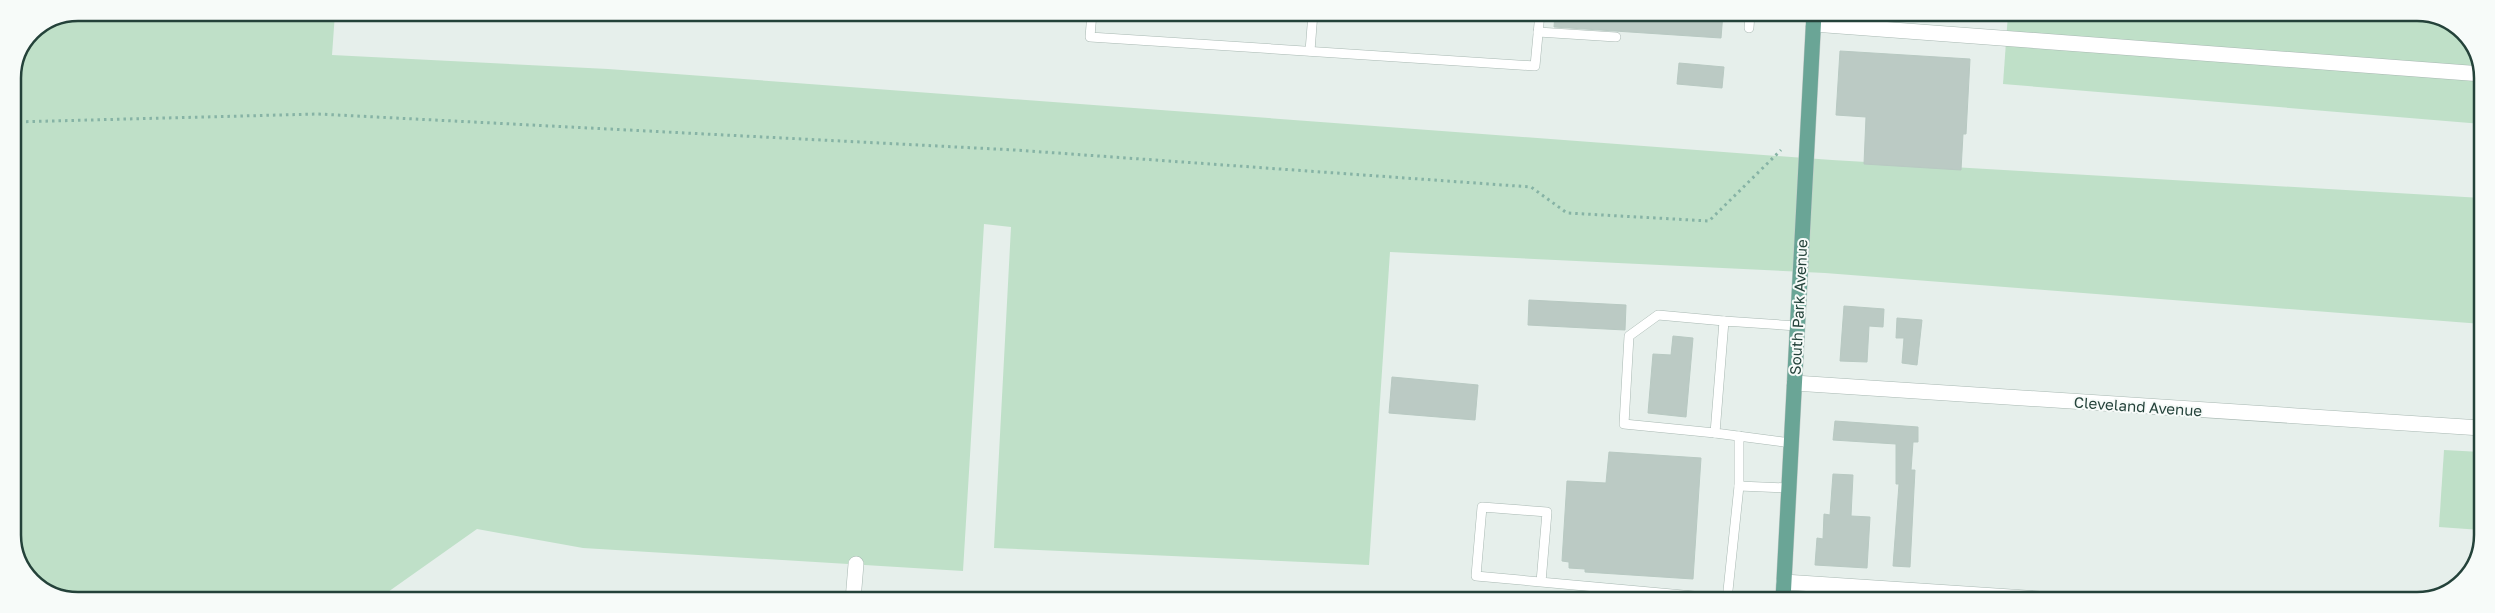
<svg xmlns="http://www.w3.org/2000/svg" width="2495" height="613" font-family="'Golos Text',sans-serif">
<style>
.green{fill:#bfe0c8}
.building{fill:#bbcac4;stroke:#b8c9c2}
.lines{fill:none;stroke-linecap:round;stroke-linejoin:round}
.lane-casing{stroke:#a8b8b2;stroke-width:10}
.street-casing{stroke:#a8b8b2;stroke-width:16}
.primary-casing{stroke:#c2cac8;stroke-width:16}
.path{stroke:#86b3a5;stroke-width:3;stroke-dasharray:2.5 4;stroke-linecap:butt}
.lane{stroke:#fff;stroke-width:9}
.street{stroke:#fff;stroke-width:15}
.primary{stroke:#6aa596;stroke-width:15}
.labels{text-anchor:middle;dominant-baseline:central;stroke-width:4;stroke-linejoin:round;paint-order:stroke}
.street-label{font-size:15px;fill:#24423a;stroke:#f7fbf9}
.rim{fill:none;stroke:#24423a;stroke-width:2.5}
</style>
<rect width="100%" height="100%" fill="#e6efeb"/>
<g class="green">
<polygon points="78,13 335,13 332,55 608,69 1832,160 2482,198 2482,324 1825,273 1390,252 1369,565 994,548 1011,227 984,224 963,571 583,548 477,529 378,599 65,599 29,578 13,543 13,78 32,32"/>
<polygon points="2008,14 2430,14 2466,35 2482,74 2482,124 2003,84"/>
<polygon points="2444,450 2481,452 2481,530 2439,527"/>
</g>
<g class="building">
<polygon points="1555,13 1723,13 1721,38 1554,27"/>
<polygon points="1840,51 1970,59 1966,134 1963,134 1961,170 1864,164 1866,117 1836,115"/>
<polygon points="1679,63 1724,67 1722,88 1677,84"/>
<polygon points="1529,300 1626,305 1625,330 1528,325"/>
<polygon points="1844,306 1884,309 1883,327 1869,326 1867,362 1840,361"/>
<polygon points="1897,318 1922,320 1917,365 1902,363 1904,338 1896,338"/>
<polygon points="1673,336 1693,338 1686,417 1648,413 1653,354 1671,355"/>
<polygon points="1392,377 1478,385 1475,420 1389,413"/>
<polygon points="1835,421 1918,427 1918,442 1913,442 1911,470 1915,470 1910,567 1893,566 1899,484 1896,484 1896,444 1833,440"/>
<polygon points="1609,452 1701,458 1693,579 1585,572 1585,569 1569,568 1569,562 1562,561 1567,481 1606,483"/>
<polygon points="1833,474 1853,475 1851,516 1870,517 1867,568 1815,565 1817,538 1823,539 1824,514 1830,515"/>
</g>
<g class="lines">
<defs>
<g id="lane">
<polyline points="1092,13 1090,37 1535,66 1540,13"/>
<polyline points="1749,28 1750,13"/>
<polyline points="1538,32 1616,37"/>
<polyline points="1310,51 1313,13"/>
<polyline points="1715,433 1624,424 1629,336 1658,315 1724,321"/>
<polyline points="1791,443 1715,433 1724,321 1797,326"/>
<polyline points="1739,486 1789,488"/>
<polyline points="1541,582 1547,512 1482,507 1476,576 1727,599"/>
<polyline points="1727,600 1739,486 1739,436"/>
</g>
<g id="street">
<polyline points="1813,24 2482,74"/>
<polyline points="1794,383 2481,428"/>
<polyline points="1784,582 2055,600"/>
<polyline points="853,600 856,564"/>
</g>
<polyline id="primary" points="1783,600 1814,13"/>
</defs>
<use href="#lane" class="lane-casing"/>
<use href="#street" class="street-casing"/>
<use href="#primary" class="primary-casing"/>
<polyline class="path" points="13,122 318,114 1015,150 1531,187 1567,213 1709,221 1781,150"/>
<use href="#lane" class="lane"/>
<use href="#street" class="street"/>
<use href="#primary" class="primary"/>
</g>
<g class="labels">
<g class="street-label">
<text transform="translate(1798 307) rotate(-87)">South Park Avenue</text>
<text transform="translate(2138 406) rotate(4)">Cleveland Avenue</text>
</g>
</g>
<path d="M0 0H2495V613H0ZM78 21H2417A57 57 0 0 1 2474 78V535A57 57 0 0 1 2417 592H78A57 57 0 0 1 21 535V78A57 57 0 0 1 78 21Z" fill="#f7fbf9" fill-rule="evenodd"/>
<path class="rim" d="M78 21H2417A57 57 0 0 1 2474 78V535A57 57 0 0 1 2417 592H78A57 57 0 0 1 21 535V78A57 57 0 0 1 78 21Z"/>
</svg>
